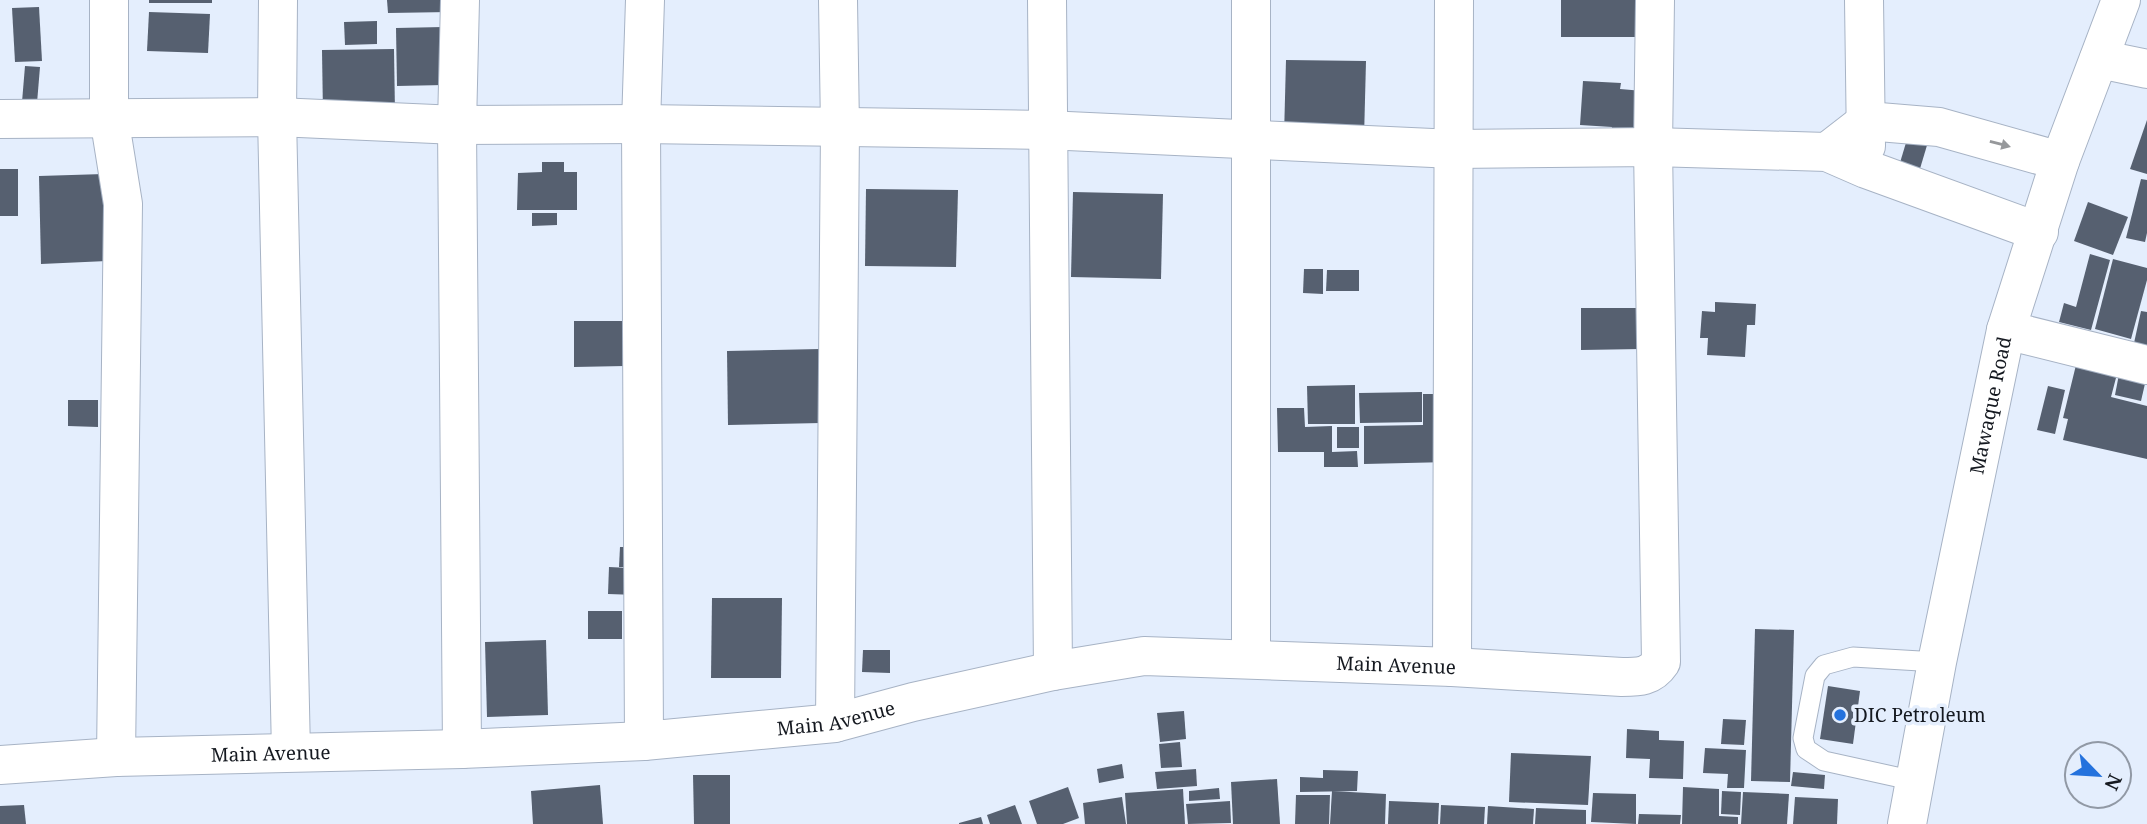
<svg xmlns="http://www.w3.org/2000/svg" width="2147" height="824" font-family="'Noto Serif',serif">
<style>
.building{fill:#566070}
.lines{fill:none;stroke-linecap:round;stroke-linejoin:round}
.lane-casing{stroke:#a7b3c5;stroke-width:21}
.street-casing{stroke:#a7b3c5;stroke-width:40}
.secondary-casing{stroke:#a7b3c5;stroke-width:40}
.lane{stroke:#fff;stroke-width:19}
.street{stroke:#fff;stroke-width:38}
.secondary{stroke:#fff;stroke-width:38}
.oneway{fill:#96989b}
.poi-dot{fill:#2472dd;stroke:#e4eefd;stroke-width:2.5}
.labels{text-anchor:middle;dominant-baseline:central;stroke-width:7;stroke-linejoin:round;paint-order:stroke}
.street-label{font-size:19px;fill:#151920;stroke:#e4eefd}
.poi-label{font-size:19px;fill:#151920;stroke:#e4eefd;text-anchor:start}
</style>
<rect width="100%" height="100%" fill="#e4eefd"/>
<g class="building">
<rect x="149" y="0" width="63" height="3"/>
<polygon points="387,0 450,0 450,12 388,13"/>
<rect x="1561" y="0" width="77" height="37"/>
<polygon points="39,7 42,61 15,62 12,8"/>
<polygon points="149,12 210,14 208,53 147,51"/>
<polygon points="377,21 377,44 345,45 344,22"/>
<polygon points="443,27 444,85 397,86 396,28"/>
<polygon points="394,49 395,114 323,115 322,50"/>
<polygon points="1286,60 1366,61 1364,138 1284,136"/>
<polygon points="25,66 40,67 36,115 21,114"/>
<polygon points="1583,81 1621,83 1620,89 1643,91 1640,135 1611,133 1612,127 1580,125"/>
<polygon points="2147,120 2147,174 2130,169"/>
<polygon points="1908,136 1928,142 1919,172 1899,166"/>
<polygon points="542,162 564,162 564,172 577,172 577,210 517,210 518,173 542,172"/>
<rect x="0" y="169" width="18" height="47"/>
<polygon points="104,174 107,261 41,264 39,176"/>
<polygon points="2141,179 2147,180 2147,233 2145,242 2126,238"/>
<polygon points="866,189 958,190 956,267 865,266"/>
<polygon points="1073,192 1163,194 1161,279 1071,277"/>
<polygon points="2088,202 2128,217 2113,255 2074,241"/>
<polygon points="532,213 557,213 557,225 532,226"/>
<polygon points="2090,254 2110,260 2091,330 2059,322 2064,303 2076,307"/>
<polygon points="2113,259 2147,268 2147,280 2131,339 2095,329"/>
<polygon points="1304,269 1323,269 1323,294 1303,293"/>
<polygon points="1327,270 1359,270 1359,291 1326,291"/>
<polygon points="1715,302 1756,304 1755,325 1747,325 1745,357 1707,355 1708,338 1700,338 1702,311 1715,312"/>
<polygon points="1581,308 1640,308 1641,349 1581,350"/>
<polygon points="2141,311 2147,312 2147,346 2134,343"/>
<polygon points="574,321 638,321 625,366 574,367"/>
<polygon points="820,349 821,423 728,425 727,351"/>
<polygon points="2076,365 2117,374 2111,397 2147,406 2147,459 2063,440 2068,419 2063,418"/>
<polygon points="2120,369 2147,375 2141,401 2115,395"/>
<polygon points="1355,385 1355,424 1308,424 1307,386"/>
<polygon points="2048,386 2065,390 2055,434 2037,430"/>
<polygon points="1422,392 1422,422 1360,423 1359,393"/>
<polygon points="1423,394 1449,394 1449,462 1364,464 1364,426 1423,425"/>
<polygon points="68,400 98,400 98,427 68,426"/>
<polygon points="1277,408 1304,408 1305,427 1332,426 1332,452 1357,451 1358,467 1324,467 1324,452 1278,452"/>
<rect x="1337" y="427" width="22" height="21"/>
<polygon points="620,547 630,547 629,567 619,567"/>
<polygon points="609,567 629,568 637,595 608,594"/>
<polygon points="712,598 782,598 781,678 711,678"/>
<rect x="588" y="611" width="34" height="28"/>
<polygon points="1755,629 1794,630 1790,782 1751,781"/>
<polygon points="546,640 548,715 487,717 485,642"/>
<polygon points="863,650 890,650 890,673 862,672"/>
<polygon points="1828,686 1860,691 1853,744 1820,739"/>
<polygon points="1184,711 1186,739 1160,742 1157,713"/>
<polygon points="1723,719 1746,720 1744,745 1721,744"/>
<polygon points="1627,729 1659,731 1659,740 1684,741 1683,779 1649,778 1650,759 1626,758"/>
<polygon points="1180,742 1182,767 1161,768 1159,744"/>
<polygon points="1705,748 1746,750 1744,788 1727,788 1728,774 1703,773"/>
<polygon points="1511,753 1591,756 1588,805 1509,802"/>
<polygon points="1122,764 1124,778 1099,783 1097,769"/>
<polygon points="1196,769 1197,786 1157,789 1155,772"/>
<polygon points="1323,770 1358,771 1357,791 1300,792 1300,777 1323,778"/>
<polygon points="1793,772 1825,775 1824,789 1791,786"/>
<polygon points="693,775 730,775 730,824 694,824"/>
<polygon points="1277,779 1280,824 1233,824 1231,782"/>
<polygon points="600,785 603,824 533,824 531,791"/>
<polygon points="1068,787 1079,818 1063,824 1037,824 1029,801"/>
<polygon points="1683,787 1719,789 1719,816 1738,817 1738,824 1682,824"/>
<polygon points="1219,788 1220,799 1189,801 1189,791"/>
<polygon points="1183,789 1185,824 1127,824 1125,793"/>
<polygon points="1332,791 1386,794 1385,824 1330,824"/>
<polygon points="1722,791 1741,792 1740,815 1721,814"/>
<polygon points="1743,792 1789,794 1787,824 1741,824"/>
<polygon points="1593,793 1636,794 1636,824 1591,822"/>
<polygon points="1296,795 1330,795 1329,824 1295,824"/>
<polygon points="1122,797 1126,824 1085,824 1083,803"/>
<polygon points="1795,797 1838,799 1837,824 1793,824"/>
<polygon points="1230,801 1231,823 1188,824 1186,804"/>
<polygon points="1389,801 1439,803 1438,824 1388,824"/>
<polygon points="24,805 26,824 0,824 0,806"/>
<polygon points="1015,805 1022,824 990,824 987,815"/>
<polygon points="1441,805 1485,807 1484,824 1440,824"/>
<polygon points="1488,806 1534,809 1533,824 1487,824"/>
<polygon points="1536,808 1586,810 1586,824 1535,824"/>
<polygon points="1639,814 1681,815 1680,824 1638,824"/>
<polygon points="981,817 983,824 959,824 959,823"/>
</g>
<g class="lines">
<defs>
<polyline id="lane" points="1915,781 1824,761 1806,749 1803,738 1815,676 1824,665 1853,657 1937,662"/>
<g id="street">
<polyline points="109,0 109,117 123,204 116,757"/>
<polyline points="278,0 277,117 291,752"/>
<polyline points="460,0 457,125 462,749"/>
<polyline points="1047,0 1053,671"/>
<polyline points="1251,0 1251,659"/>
<polyline points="1864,0 1866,146"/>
<polyline points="2099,59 2147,69"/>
<polyline points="0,119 277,117 457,125 641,124 1046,130 1454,149 1653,147 1827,152 1866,169 2039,232"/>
<polyline points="1827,152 1867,121 1939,127 2060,161"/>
<polyline points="2006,330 2147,365"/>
<polyline points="1452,667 1454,0"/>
<polyline points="835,723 840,128 838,0"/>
<polyline points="644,741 641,124 645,0"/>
<path id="s1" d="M0,765L116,757L462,749L644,741L835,723L913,702L1053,671L1144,656L1452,667L1622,677C1639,677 1651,677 1661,662L1653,147L1655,0"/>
</g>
<g id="secondary">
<path id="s2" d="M1907,824L1937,662L2006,330L2060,161L2121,0"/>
</g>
</defs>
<use href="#lane" class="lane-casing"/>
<use href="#street" class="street-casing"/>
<use href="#secondary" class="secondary-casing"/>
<use href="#lane" class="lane"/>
<use href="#street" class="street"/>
<use href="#secondary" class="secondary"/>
</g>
<defs><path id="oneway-solid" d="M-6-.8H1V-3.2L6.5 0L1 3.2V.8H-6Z" transform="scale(1.75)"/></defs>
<use class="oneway" href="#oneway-solid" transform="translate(2000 144) rotate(15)"/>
<circle class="poi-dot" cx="1840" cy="715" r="7"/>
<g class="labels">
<g class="street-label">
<text stroke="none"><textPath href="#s2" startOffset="427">Mawaque Road</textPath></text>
<text stroke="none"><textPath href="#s1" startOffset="1405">Main Avenue</textPath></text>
<text stroke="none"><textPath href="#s1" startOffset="838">Main Avenue</textPath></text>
<text stroke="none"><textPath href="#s1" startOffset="271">Main Avenue</textPath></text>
</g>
<g class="poi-label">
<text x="1854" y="715">DIC Petroleum</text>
</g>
</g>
<g transform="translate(2098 775) rotate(115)"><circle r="33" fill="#e4eefd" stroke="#9199a5" stroke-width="2"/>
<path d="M0-5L12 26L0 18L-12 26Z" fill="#2472dd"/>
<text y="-10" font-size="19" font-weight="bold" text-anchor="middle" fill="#151920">N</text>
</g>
</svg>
